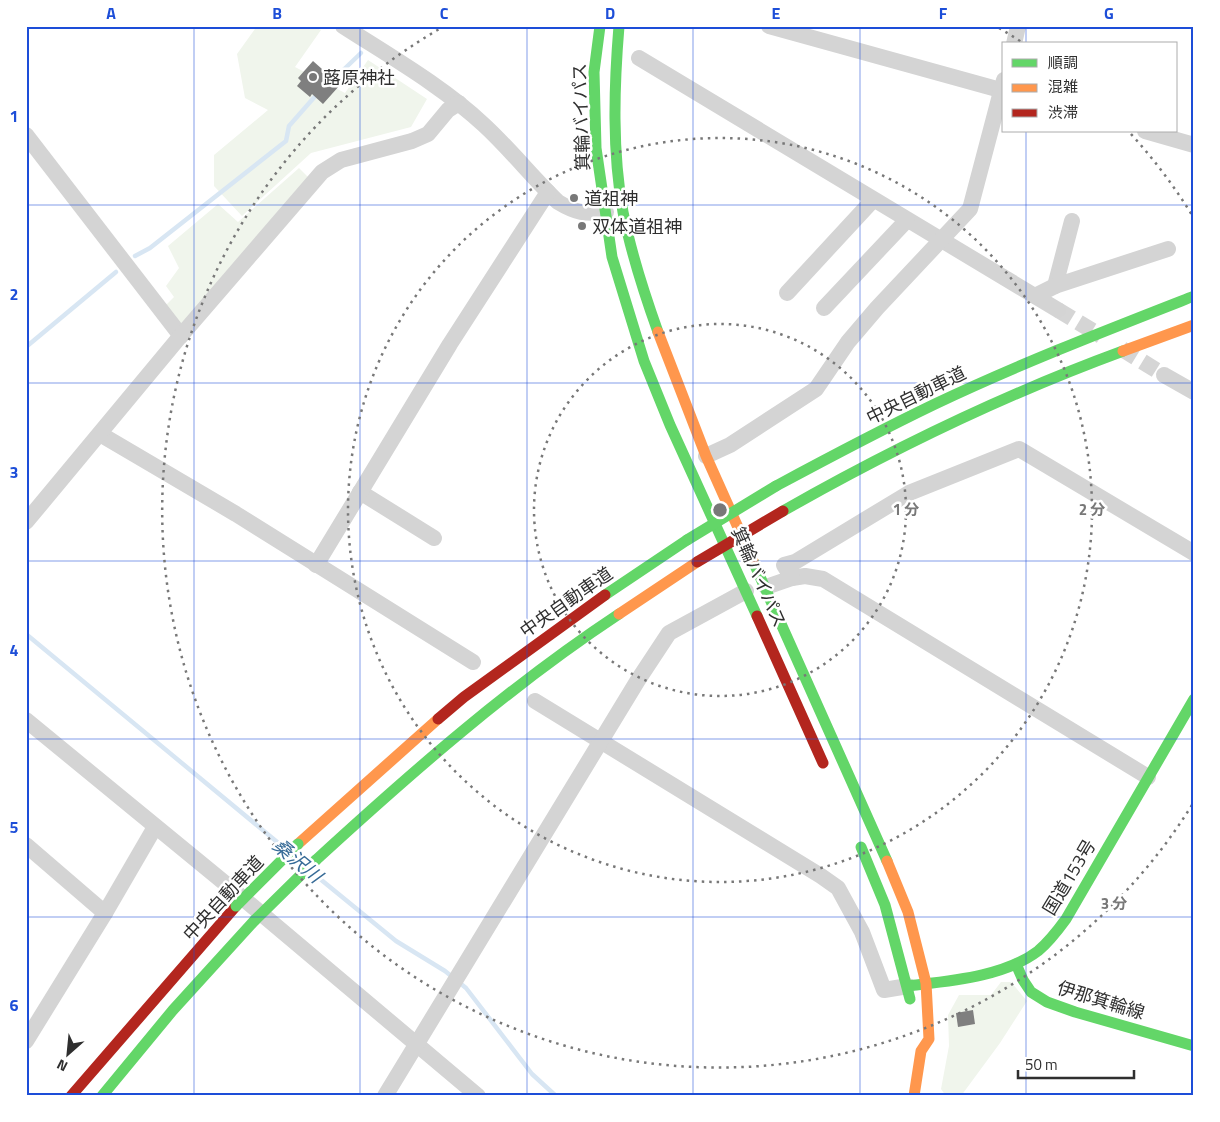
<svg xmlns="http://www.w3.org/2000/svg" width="1220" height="1122" font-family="'Titillium Web','Noto Sans JP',sans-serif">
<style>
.green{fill:#f0f5ec}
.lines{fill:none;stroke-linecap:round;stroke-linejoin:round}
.stream{stroke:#d8e6f3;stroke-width:4.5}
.building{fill:#7f7f7f}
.street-tunnel{stroke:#d5d5d5;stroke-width:16;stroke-dasharray:16 8;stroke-linecap:butt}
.street{stroke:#d4d4d4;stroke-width:16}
.fast{stroke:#63d668;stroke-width:11}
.slow{stroke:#ff974d;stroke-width:11}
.jam{stroke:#b3261e;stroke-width:11}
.fast-bridge{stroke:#63d668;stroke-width:11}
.jam-bridge{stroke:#b3261e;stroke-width:11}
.grid{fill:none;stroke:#1d4ed8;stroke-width:1;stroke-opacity:0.55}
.ring{fill:none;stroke:#787878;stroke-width:2.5;stroke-dasharray:2.5 5}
.poi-dot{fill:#787878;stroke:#fff;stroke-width:2}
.labels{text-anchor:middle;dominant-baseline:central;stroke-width:5;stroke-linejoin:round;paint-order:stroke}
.poi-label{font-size:18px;fill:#2f2f2f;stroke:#fff;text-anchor:start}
.street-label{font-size:18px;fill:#2f2f2f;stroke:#fff}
.water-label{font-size:19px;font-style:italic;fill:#376b97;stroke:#fff}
.centre{fill:#787878;stroke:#fff;stroke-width:2.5}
.ring-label{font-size:15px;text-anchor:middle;font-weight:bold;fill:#787878;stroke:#fff;stroke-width:5;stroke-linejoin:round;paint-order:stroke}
.neatline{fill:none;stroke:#1d4ed8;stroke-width:2}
.grid-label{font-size:16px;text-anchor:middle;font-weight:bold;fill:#1d4ed8}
</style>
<rect width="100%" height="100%" fill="#fff"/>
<g class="green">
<polygon points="257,26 312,26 321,30 295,67 345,93 368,60 427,99 411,127 311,153 242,216 214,186 214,155 268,110 245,98 237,54"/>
<polygon points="299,168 310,179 182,328 165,306 174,297 166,286 179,268 168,246 218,204 238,222"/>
<polygon points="1001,982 1011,982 1027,1001 1000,1043 961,1096 946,1096 941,1089 949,1046 948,1015 959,995 991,995"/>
</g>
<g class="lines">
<g class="stream">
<polyline points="336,77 361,53"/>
<polyline points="135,256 150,248 286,141 289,126 318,93"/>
<polyline points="26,347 116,272"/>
<polyline points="26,634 282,846"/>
<polyline points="314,874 396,941 445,971 466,988 532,1074 556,1096"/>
</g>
</g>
<g class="building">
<polygon points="313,61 340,85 323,104 312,94 310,97 297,86 301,81 298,78"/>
<polygon points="973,1010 975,1024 958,1027 956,1013"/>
</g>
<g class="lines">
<g class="street-tunnel">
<polyline points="1058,310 1101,336"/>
<polyline points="1122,349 1164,375"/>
</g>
<g class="street">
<path d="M343,26C391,57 442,86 484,125C510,149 533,178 558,202C576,213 585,214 606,212"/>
<polyline points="769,26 1004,91"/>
<polyline points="1014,44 1018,26"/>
<polyline points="639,58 1058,310"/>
<polyline points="1145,131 1194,145"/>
<polyline points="26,135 181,336"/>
<polyline points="1055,286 1072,221"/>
<polyline points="787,293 873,200"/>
<polyline points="1035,296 1055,286 1168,249"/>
<polyline points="824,308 907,220"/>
<polyline points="1164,375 1194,392"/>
<polyline points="100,434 236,514 473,662"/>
<polyline points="706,456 730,445 816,389 848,342 877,308 970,209 1004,80"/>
<polyline points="360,492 434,538"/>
<polyline points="26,522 178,339 322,172 341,160 412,141 428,134 448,110 459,103"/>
<polyline points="316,565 450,344 548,192"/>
<polyline points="792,578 805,576 823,579 1148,777"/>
<polyline points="766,587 792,578 784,565 795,562 909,493 1019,449 1194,553"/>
<polyline points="535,701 821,876 838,888 862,932 884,990 908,986"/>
<polyline points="26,720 232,889 478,1096"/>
<polyline points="26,845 105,913"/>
<polyline points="26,1041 105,913 155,827"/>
<polyline points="385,1096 638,680 669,633 746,591"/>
</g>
<g class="fast">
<polyline points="600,26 594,72 596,148 612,257 644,361 670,425 757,616"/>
<path d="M619,26C614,87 612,151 623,212C631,253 644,293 658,332"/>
<path d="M776,486C828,458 881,430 935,404C1019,364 1107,330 1194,296"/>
<path d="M783,511C892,449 1006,394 1123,351"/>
<polyline points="753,561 887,861"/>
<polyline points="605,595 687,540"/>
<polyline points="861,847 885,905 910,999"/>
<path d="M316,860C412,772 510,686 619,614"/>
<polyline points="1016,964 1023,980 1031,992 1047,1002 1075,1012 1194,1046"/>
<path d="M908,986C949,981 1004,977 1038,951C1049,942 1058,930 1066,919L1194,699"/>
<polyline points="102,1096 173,1010 255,920"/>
</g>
<g class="slow">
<polyline points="658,332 706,456 753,561"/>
<polyline points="1123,351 1194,325"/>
<polyline points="619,614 697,562"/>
<polyline points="298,844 438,719"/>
<polyline points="887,861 908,912 926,983 929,1039 921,1051 914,1096"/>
</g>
<g class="jam">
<polyline points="757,616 823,763"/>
<polyline points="438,719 464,697 605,595"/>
<polyline points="71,1096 236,906"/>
</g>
<g class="fast-bridge">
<polyline points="687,540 776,486"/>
<polyline points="236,906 298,844"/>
<polyline points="255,920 316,860"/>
</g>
<polyline class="jam-bridge" points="697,562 783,511"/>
</g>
<path class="grid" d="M194,26V1096M360,26V1096M527,26V1096M693,26V1096M860,26V1096M1026,26V44M1026,131V1096M26,205H1194M26,383H1194M26,561H1194M26,739H1194M26,917H1194"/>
<g class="ring">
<circle cx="720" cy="510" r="186"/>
<circle cx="720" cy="510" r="372"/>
<path d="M1192 805A557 557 0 1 1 441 28M999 28A557 557 0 0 1 1023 43M1131 134A557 557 0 0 1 1192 215"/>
</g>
<g class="poi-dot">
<circle cx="313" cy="77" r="5"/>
<circle cx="574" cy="198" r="5"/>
<circle cx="582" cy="226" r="5"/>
</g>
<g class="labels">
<g class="poi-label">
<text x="323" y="77">蕗原神社</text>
<text x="584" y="198">道祖神</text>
<text x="592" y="226">双体道祖神</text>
</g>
<g class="street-label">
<text transform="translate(581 117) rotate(-92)">箕輪バイパス</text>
<text transform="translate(916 395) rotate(-26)">中央自動車道</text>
<text transform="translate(759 577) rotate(66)">箕輪バイパス</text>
<text transform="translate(566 602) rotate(-35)">中央自動車道</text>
<text transform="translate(1069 877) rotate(-59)">国道153号</text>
<text transform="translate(223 898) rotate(-47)">中央自動車道</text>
<text transform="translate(1101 1000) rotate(17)">伊那箕輪線</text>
</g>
<g class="water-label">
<text transform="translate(298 860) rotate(40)">桑沢川</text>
</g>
</g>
<circle cx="720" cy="510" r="8" class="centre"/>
<g class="ring-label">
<text x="906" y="515">1 分</text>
<text x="1092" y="515">2 分</text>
<text x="1114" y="909">3 分</text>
</g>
<rect width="1220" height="1122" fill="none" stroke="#ffffff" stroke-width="55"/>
<rect x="1002" y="42" width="175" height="90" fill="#ffffff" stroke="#acacac"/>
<rect x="1012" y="59" width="25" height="8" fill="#63d668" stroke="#acacac"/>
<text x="1048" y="68" font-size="15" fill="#2f2f2f">順調</text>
<rect x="1012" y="84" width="25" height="8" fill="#ff974d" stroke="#acacac"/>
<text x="1048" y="92" font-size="15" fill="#2f2f2f">混雑</text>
<rect x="1012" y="109" width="25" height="8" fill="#b3261e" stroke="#acacac"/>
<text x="1048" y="118" font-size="15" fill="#2f2f2f">渋滞</text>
<g transform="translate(68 1054) rotate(207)" stroke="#ffffff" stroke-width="4" paint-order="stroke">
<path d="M0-4L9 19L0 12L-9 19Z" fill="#2f2f2f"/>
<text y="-8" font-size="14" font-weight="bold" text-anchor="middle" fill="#2f2f2f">N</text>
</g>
<path d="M1018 1070v8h116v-8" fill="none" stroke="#2f2f2f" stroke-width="2.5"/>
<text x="1025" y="1070" font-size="15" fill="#2f2f2f" stroke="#ffffff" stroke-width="4" paint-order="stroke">50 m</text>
<rect x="28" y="28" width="1164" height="1066" class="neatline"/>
<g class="grid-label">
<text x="111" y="19">A</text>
<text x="277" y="19">B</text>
<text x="444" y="19">C</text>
<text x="610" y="19">D</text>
<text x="776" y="19">E</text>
<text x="943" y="19">F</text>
<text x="1109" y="19">G</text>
<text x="14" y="122">1</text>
<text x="14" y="300">2</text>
<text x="14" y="478">3</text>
<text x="14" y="656">4</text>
<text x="14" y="833">5</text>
<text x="14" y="1011">6</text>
</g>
</svg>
